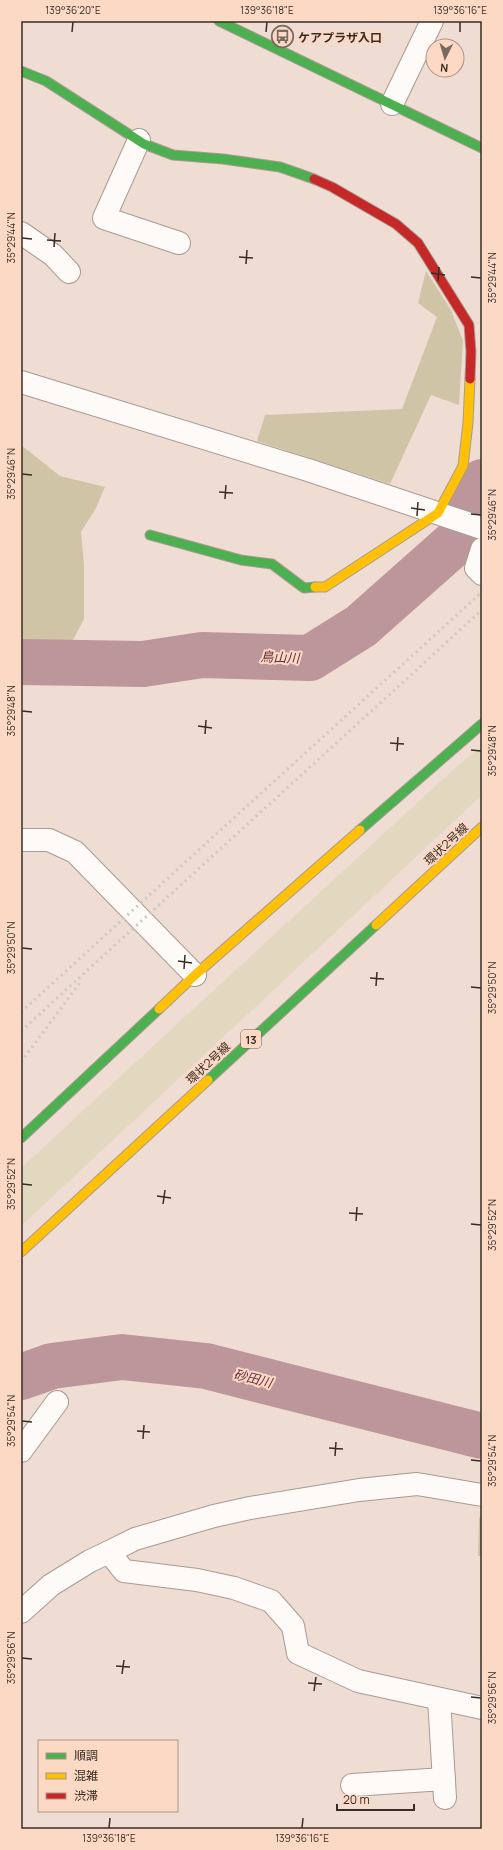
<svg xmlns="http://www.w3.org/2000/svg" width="503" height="1850" font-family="Manrope,'Noto Sans JP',sans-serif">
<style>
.green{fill:#e2d7bf}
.forest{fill:#d0c4a7}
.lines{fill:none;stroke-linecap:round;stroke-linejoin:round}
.river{stroke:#bd969b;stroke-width:46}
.street-casing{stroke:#a99b93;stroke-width:24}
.fast-casing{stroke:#a99b93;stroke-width:11}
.slow-casing{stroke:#a99b93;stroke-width:11}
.jam-casing{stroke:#a99b93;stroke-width:11}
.street{stroke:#fdfaf8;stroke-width:22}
.fast{stroke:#4caf50;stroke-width:9}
.slow{stroke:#ffc107;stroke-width:9}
.jam{stroke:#c62828;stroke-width:9}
.rail{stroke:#cdc8c4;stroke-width:3;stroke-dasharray:2 4;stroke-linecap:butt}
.ticks{fill:none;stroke:#392c24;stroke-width:1.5}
.labels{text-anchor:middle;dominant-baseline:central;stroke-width:4;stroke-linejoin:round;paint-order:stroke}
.shield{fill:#fcd9c5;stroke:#746054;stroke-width:1}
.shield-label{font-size:11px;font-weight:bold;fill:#392c24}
.poi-label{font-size:12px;font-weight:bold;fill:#392c24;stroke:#fcd9c5;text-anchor:start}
.street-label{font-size:12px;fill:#392c24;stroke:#fcd9c5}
.water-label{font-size:13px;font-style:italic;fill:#68293d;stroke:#fcd9c5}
.neatline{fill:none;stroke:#392c24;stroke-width:1.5}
.ticks-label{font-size:10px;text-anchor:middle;fill:#392c24}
</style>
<rect width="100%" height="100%" fill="#efdcd2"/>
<polygon class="green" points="482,747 482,795 21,1226 21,1168 455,768"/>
<g class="forest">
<polygon points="426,271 451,310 463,341 459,405 431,395 390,484 257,441 265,415 402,409 437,317 418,303"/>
<polygon points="21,445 60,476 105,487 96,508 81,532 84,564 84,619 65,655 21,654"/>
<polygon points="479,1517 482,1518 482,1556 478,1556"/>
</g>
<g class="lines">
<g class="river">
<polyline points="21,662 143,664 202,655 310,658 361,626 458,540 482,482"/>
<polyline points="21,1377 52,1366 122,1357 206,1366 482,1436"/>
</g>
<defs>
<g id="street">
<polyline points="392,104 432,21"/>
<polyline points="139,140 104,218 179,243"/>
<polyline points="21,233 53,255 69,272"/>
<polyline points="21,382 308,470 482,528"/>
<polyline points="482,549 476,568 482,574"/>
<polyline points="21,840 49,840 75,852 195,975"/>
<polyline points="21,1451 57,1402"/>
<polyline points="109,1552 124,1571 197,1580 234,1588 271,1601 293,1626 298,1653 358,1681 482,1708"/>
<polyline points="21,1612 51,1585 90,1561 109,1552 135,1539 214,1516 250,1508 359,1490 417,1484 482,1495"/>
<polyline points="439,1699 445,1798"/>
<polyline points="352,1785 444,1779"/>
</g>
<g id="fast">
<polyline points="219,21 482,148"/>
<polyline points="21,71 46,81 144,144 173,155 223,159 280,167 314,179"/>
<polyline points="150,535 241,560 272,564 304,588 315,587"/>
<polyline points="360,830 482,724"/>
<polyline points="208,1080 376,925"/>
<polyline points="21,1138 159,1009"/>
</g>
<g id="slow">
<polyline points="315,587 325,587 438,513 463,466 468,423 470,379"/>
<polyline points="376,925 482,827"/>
<polyline points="159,1009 195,975 360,830"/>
<polyline points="21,1252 208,1080"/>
</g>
<polyline id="jam" points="314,179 332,187 396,224 418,243 469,325 471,352 470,379"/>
</defs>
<use href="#street" class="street-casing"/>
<use href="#fast" class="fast-casing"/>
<use href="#slow" class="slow-casing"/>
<use href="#jam" class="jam-casing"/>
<use href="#street" class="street"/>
<use href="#fast" class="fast"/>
<use href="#slow" class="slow"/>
<use href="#jam" class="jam"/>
<g class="rail">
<polyline points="21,1012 482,592"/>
<polyline points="21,1031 482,610"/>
<polyline points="21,1062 82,980"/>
</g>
</g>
<path class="ticks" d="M72,32L73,22M266,32L267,22M460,32V22M22,238L32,239M47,240L61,241M54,247L55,233M239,257L253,258M246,264L247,250M431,273L445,275M471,277L481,278M438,281L439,267M22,474L32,475M219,492L233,493M225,499L226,485M411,508L425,510M471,514L481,515M417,516L418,502M22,711L32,712M198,726L212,728M205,734L206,720M390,743L404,744M471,750L481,751M397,751L398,737M22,948L32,949M178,961L192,963M184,969L185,955M370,978L384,979M376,986L377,972M471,987L481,988M22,1184L32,1185M157,1196L171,1198M163,1204L165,1190M349,1213L363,1214M356,1221L357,1207M471,1224L481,1225M22,1421L32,1422M137,1431L150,1432M143,1439L144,1425M329,1448L343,1449M335,1456L336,1442M471,1460L481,1461M22,1658L32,1659M116,1666L130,1667M122,1674L124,1660M308,1683L322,1684M314,1691L316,1677M471,1697L481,1698M109,1828L110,1818M302,1828L303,1818"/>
<defs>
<symbol id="bus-ring" viewBox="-11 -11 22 22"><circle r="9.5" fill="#fcd9c5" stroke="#796a61" stroke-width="1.5"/><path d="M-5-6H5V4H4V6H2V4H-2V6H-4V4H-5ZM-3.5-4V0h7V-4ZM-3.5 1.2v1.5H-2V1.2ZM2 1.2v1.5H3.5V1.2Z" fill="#796a61"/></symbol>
</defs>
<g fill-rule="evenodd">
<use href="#bus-ring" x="270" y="24" width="25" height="25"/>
</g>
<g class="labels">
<rect class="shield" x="241" y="1030" width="20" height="18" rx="3"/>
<g class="shield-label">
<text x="251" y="1039">13</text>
</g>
<g class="poi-label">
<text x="298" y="37">ケアプラザ入口</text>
</g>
<g class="street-label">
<text transform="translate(446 844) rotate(-43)">環状2号線</text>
<text transform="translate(208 1063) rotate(-43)">環状2号線</text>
</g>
<g class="water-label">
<text transform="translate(280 657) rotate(2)">鳥山川</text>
<text transform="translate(253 1378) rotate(14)">砂田川</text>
</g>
</g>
<rect width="503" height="1850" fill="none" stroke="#fcd9c5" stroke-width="44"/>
<rect x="38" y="1740" width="140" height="72" fill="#fcd9c5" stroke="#ae9485"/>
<rect x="46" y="1753" width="20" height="6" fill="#4caf50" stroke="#ae9485"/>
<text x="74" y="1760" font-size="12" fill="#392c24">順調</text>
<rect x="46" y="1773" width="20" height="6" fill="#ffc107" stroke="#ae9485"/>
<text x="74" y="1780" font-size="12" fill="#392c24">混雑</text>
<rect x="46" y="1793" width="20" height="6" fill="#c62828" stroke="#ae9485"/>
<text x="74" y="1800" font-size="12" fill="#392c24">渋滞</text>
<g transform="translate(445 58) rotate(185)"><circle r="19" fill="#fcd9c5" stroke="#ae9485"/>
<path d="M0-3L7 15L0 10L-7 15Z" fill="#796a61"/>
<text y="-6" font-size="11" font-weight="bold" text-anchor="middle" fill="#392c24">N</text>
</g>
<path d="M337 1804v6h77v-6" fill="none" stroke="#392c24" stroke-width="2"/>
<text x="343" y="1804" font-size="12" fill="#392c24" stroke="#fcd9c5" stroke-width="3" paint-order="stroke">20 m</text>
<rect x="22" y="22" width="459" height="1806" class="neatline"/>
<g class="ticks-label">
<text x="73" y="14">139°36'20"E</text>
<text x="267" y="14">139°36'18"E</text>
<text x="460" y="14">139°36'16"E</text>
<text transform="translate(11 238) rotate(-90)" y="4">35°29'44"N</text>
<text transform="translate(492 278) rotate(-90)" y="4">35°29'44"N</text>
<text transform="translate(11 474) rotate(-90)" y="4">35°29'46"N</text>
<text transform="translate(492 515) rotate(-90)" y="4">35°29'46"N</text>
<text transform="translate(11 711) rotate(-90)" y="4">35°29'48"N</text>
<text transform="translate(492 751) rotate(-90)" y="4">35°29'48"N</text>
<text transform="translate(11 948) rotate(-90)" y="4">35°29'50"N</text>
<text transform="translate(492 988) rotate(-90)" y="4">35°29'50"N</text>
<text transform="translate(11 1184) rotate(-90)" y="4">35°29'52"N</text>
<text transform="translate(492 1225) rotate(-90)" y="4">35°29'52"N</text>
<text transform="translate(11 1421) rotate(-90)" y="4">35°29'54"N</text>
<text transform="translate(492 1461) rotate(-90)" y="4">35°29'54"N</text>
<text transform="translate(11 1658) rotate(-90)" y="4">35°29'56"N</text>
<text transform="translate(492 1698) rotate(-90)" y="4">35°29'56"N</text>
<text x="109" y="1842">139°36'18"E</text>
<text x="302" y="1842">139°36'16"E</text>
</g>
</svg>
